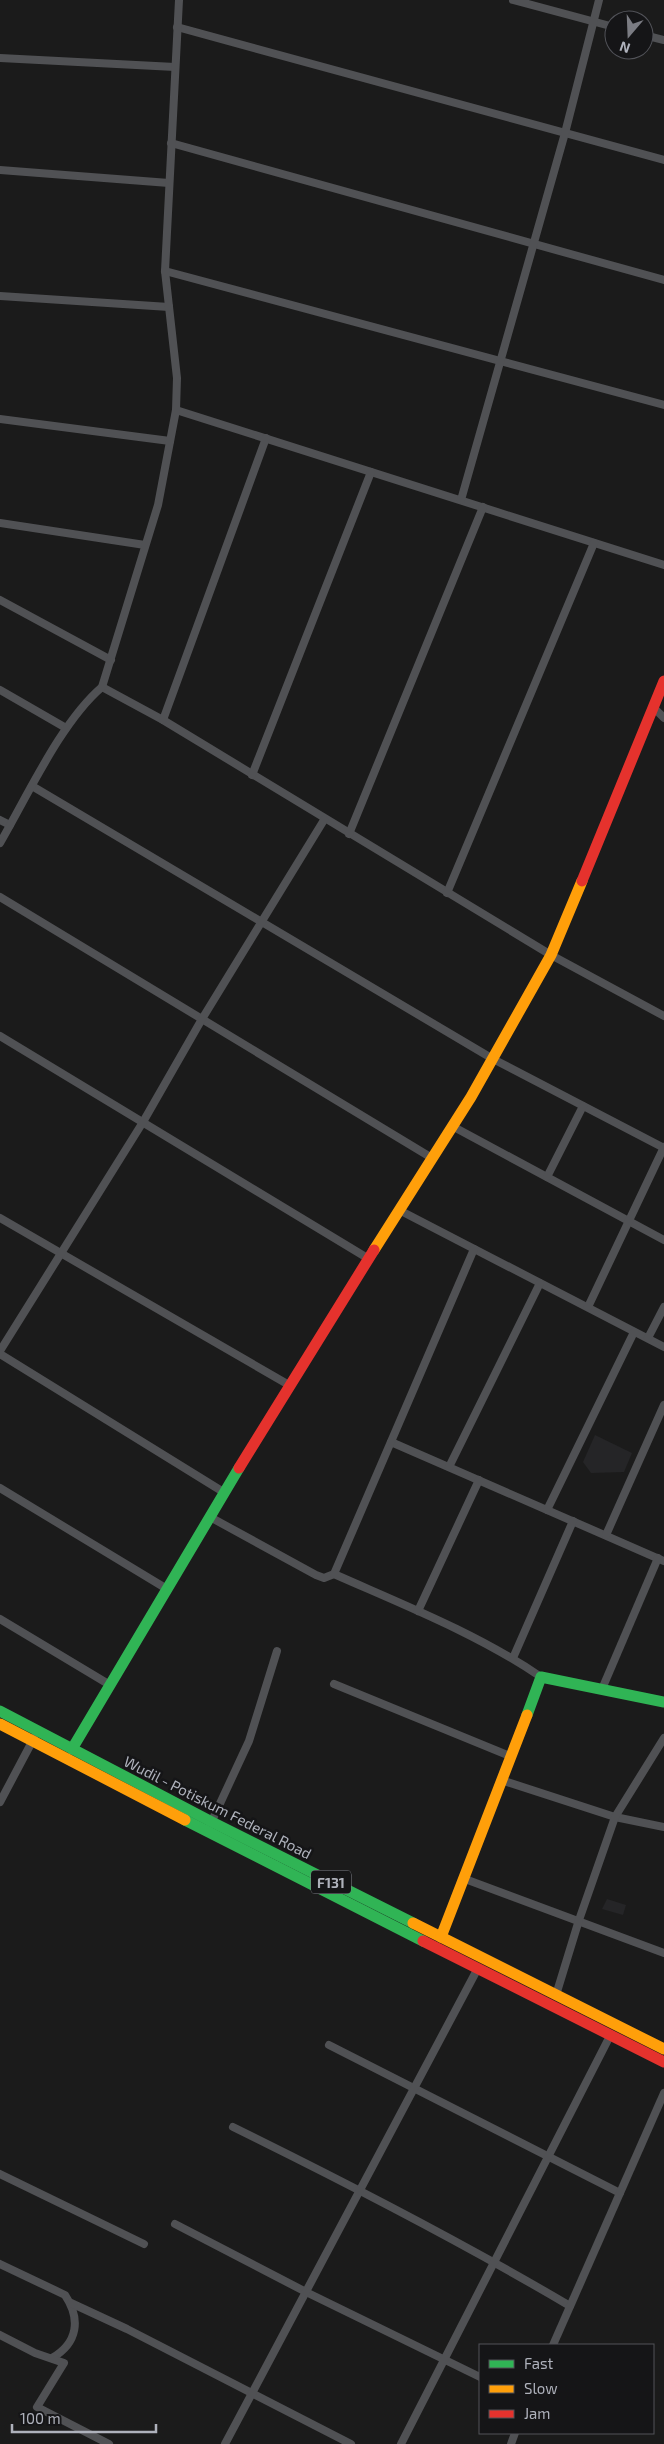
<svg xmlns="http://www.w3.org/2000/svg" width="664" height="2444" font-family="'Exo 2',sans-serif">
<style>
.built{fill:#252527}
.lines{fill:none;stroke-linecap:round;stroke-linejoin:round}
.street{stroke:#505154;stroke-width:8}
.fast{stroke:#30b455;stroke-width:11}
.slow{stroke:#ff9f0a;stroke-width:11}
.jam{stroke:#e5322d;stroke-width:11}
.labels{text-anchor:middle;dominant-baseline:central;stroke-width:5;stroke-linejoin:round;paint-order:stroke}
.shield{fill:#151517;stroke:#80828a;stroke-width:1}
.shield-label{font-size:14px;font-weight:bold;fill:#aeb1bb}
.street-label{font-size:15px;fill:#aeb1bb;stroke:#151517}
</style>
<rect width="100%" height="100%" fill="#1b1b1b"/>
<g class="built">
<polygon points="595,1435 632,1453 624,1472 591,1473 583,1462"/>
<polygon points="607,1899 626,1905 623,1915 602,1909"/>
</g>
<g class="lines">
<g class="street">
<polyline points="513,0 614,27"/>
<polyline points="177,27 664,160"/>
<polyline points="644,35 664,40"/>
<polyline points="0,58 175,67"/>
<polyline points="171,143 664,280"/>
<polyline points="0,170 169,183"/>
<polyline points="165,271 664,405"/>
<polyline points="0,296 169,307"/>
<polyline points="176,410 664,565"/>
<polyline points="0,419 170,441"/>
<polyline points="461,500 565,133 599,0"/>
<polyline points="0,523 145,545"/>
<polyline points="0,600 111,660"/>
<polyline points="102,687 163,720 551,955 664,1016"/>
<polyline points="0,690 66,728"/>
<polyline points="653,707 664,718"/>
<polyline points="163,720 266,438"/>
<polyline points="252,775 371,472"/>
<polyline points="32,786 493,1059 664,1148"/>
<polyline points="0,820 10,825"/>
<polyline points="349,834 483,507"/>
<path d="M0,843C28,795 61,722 102,687L158,505L176,410L177,378L165,271L179,0"/>
<polyline points="447,893 594,543"/>
<polyline points="0,897 432,1158"/>
<polyline points="0,1036 369,1259"/>
<polyline points="452,1126 664,1240"/>
<polyline points="547,1177 583,1106"/>
<polyline points="399,1210 664,1347"/>
<polyline points="0,1218 289,1385"/>
<polyline points="588,1307 664,1147"/>
<polyline points="648,1338 664,1307"/>
<polyline points="0,1351 143,1122 202,1019 324,820"/>
<polyline points="0,1354 225,1493"/>
<polyline points="391,1442 664,1561"/>
<polyline points="449,1467 540,1283"/>
<polyline points="0,1488 167,1589"/>
<polyline points="547,1510 634,1332"/>
<polyline points="210,1517 316,1575 324,1578 334,1574 474,1249"/>
<polyline points="606,1535 664,1405"/>
<path d="M334,1574C404,1605 478,1634 541,1677"/>
<polyline points="418,1611 479,1480"/>
<polyline points="0,1619 110,1685"/>
<polyline points="513,1658 573,1521"/>
<polyline points="334,1684 510,1756"/>
<polyline points="602,1689 658,1558"/>
<polyline points="501,1780 615,1817 664,1827"/>
<polyline points="0,1802 34,1738"/>
<polyline points="210,1825 249,1741 277,1651"/>
<polyline points="465,1879 664,1953"/>
<polyline points="556,1995 579,1920 615,1817 664,1738"/>
<polyline points="329,2045 620,2193"/>
<path d="M233,2127C347,2183 460,2241 570,2306"/>
<polyline points="0,2174 144,2244"/>
<polyline points="175,2224 306,2292 480,2377"/>
<path d="M0,2264L65,2295C81,2319 78,2343 52,2358"/>
<polyline points="71,2303 127,2329 351,2444"/>
<polyline points="0,2335 35,2353 64,2363 37,2407 109,2444"/>
<polyline points="553,2345 664,2093"/>
<polyline points="225,2444 478,1968"/>
<polyline points="401,2444 611,2034"/>
<polyline points="511,2444 515,2433"/>
</g>
<g class="fast">
<polyline points="0,1711 212,1822 413,1923"/>
<polyline points="527,1715 541,1677 664,1702"/>
<polyline points="72,1749 239,1468"/>
<polyline points="185,1820 423,1941"/>
</g>
<g class="slow">
<polyline points="374,1250 471,1097 551,955 582,881"/>
<polyline points="0,1724 185,1820"/>
<polyline points="413,1923 664,2049"/>
<polyline points="441,1937 527,1715"/>
</g>
<g class="jam">
<polyline points="582,881 664,681"/>
<polyline points="239,1468 374,1250"/>
<polyline points="423,1941 664,2062"/>
</g>
</g>
<g class="labels">
<rect class="shield" x="311" y="1870.5" width="40" height="23" rx="4"/>
<g class="shield-label">
<text x="331" y="1882">F131</text>
</g>
<g class="street-label">
<text transform="translate(218 1807) rotate(27)">Wudil - Potiskum Federal Road</text>
</g>
</g>
<rect x="479" y="2344" width="175" height="90" fill="#151517" stroke="#525359"/>
<rect x="489" y="2360" width="25" height="8" fill="#30b455" stroke="#525359"/>
<text x="524" y="2369" font-size="15" fill="#aeb1bb">Fast</text>
<rect x="489" y="2385" width="25" height="8" fill="#ff9f0a" stroke="#525359"/>
<text x="524" y="2394" font-size="15" fill="#aeb1bb">Slow</text>
<rect x="489" y="2410" width="25" height="8" fill="#e5322d" stroke="#525359"/>
<text x="524" y="2419" font-size="15" fill="#aeb1bb">Jam</text>
<g transform="translate(629 35) rotate(199)"><circle r="24" fill="#151517" stroke="#525359"/>
<path d="M0-4L9 19L0 12L-9 19Z" fill="#7b7c83"/>
<text y="-8" font-size="14" font-weight="bold" text-anchor="middle" fill="#aeb1bb">N</text>
</g>
<path d="M12 2424v8h144v-8" fill="none" stroke="#aeb1bb" stroke-width="2.5"/>
<text x="20" y="2424" font-size="15" fill="#aeb1bb" stroke="#151517" stroke-width="4" paint-order="stroke">100 m</text>
</svg>
